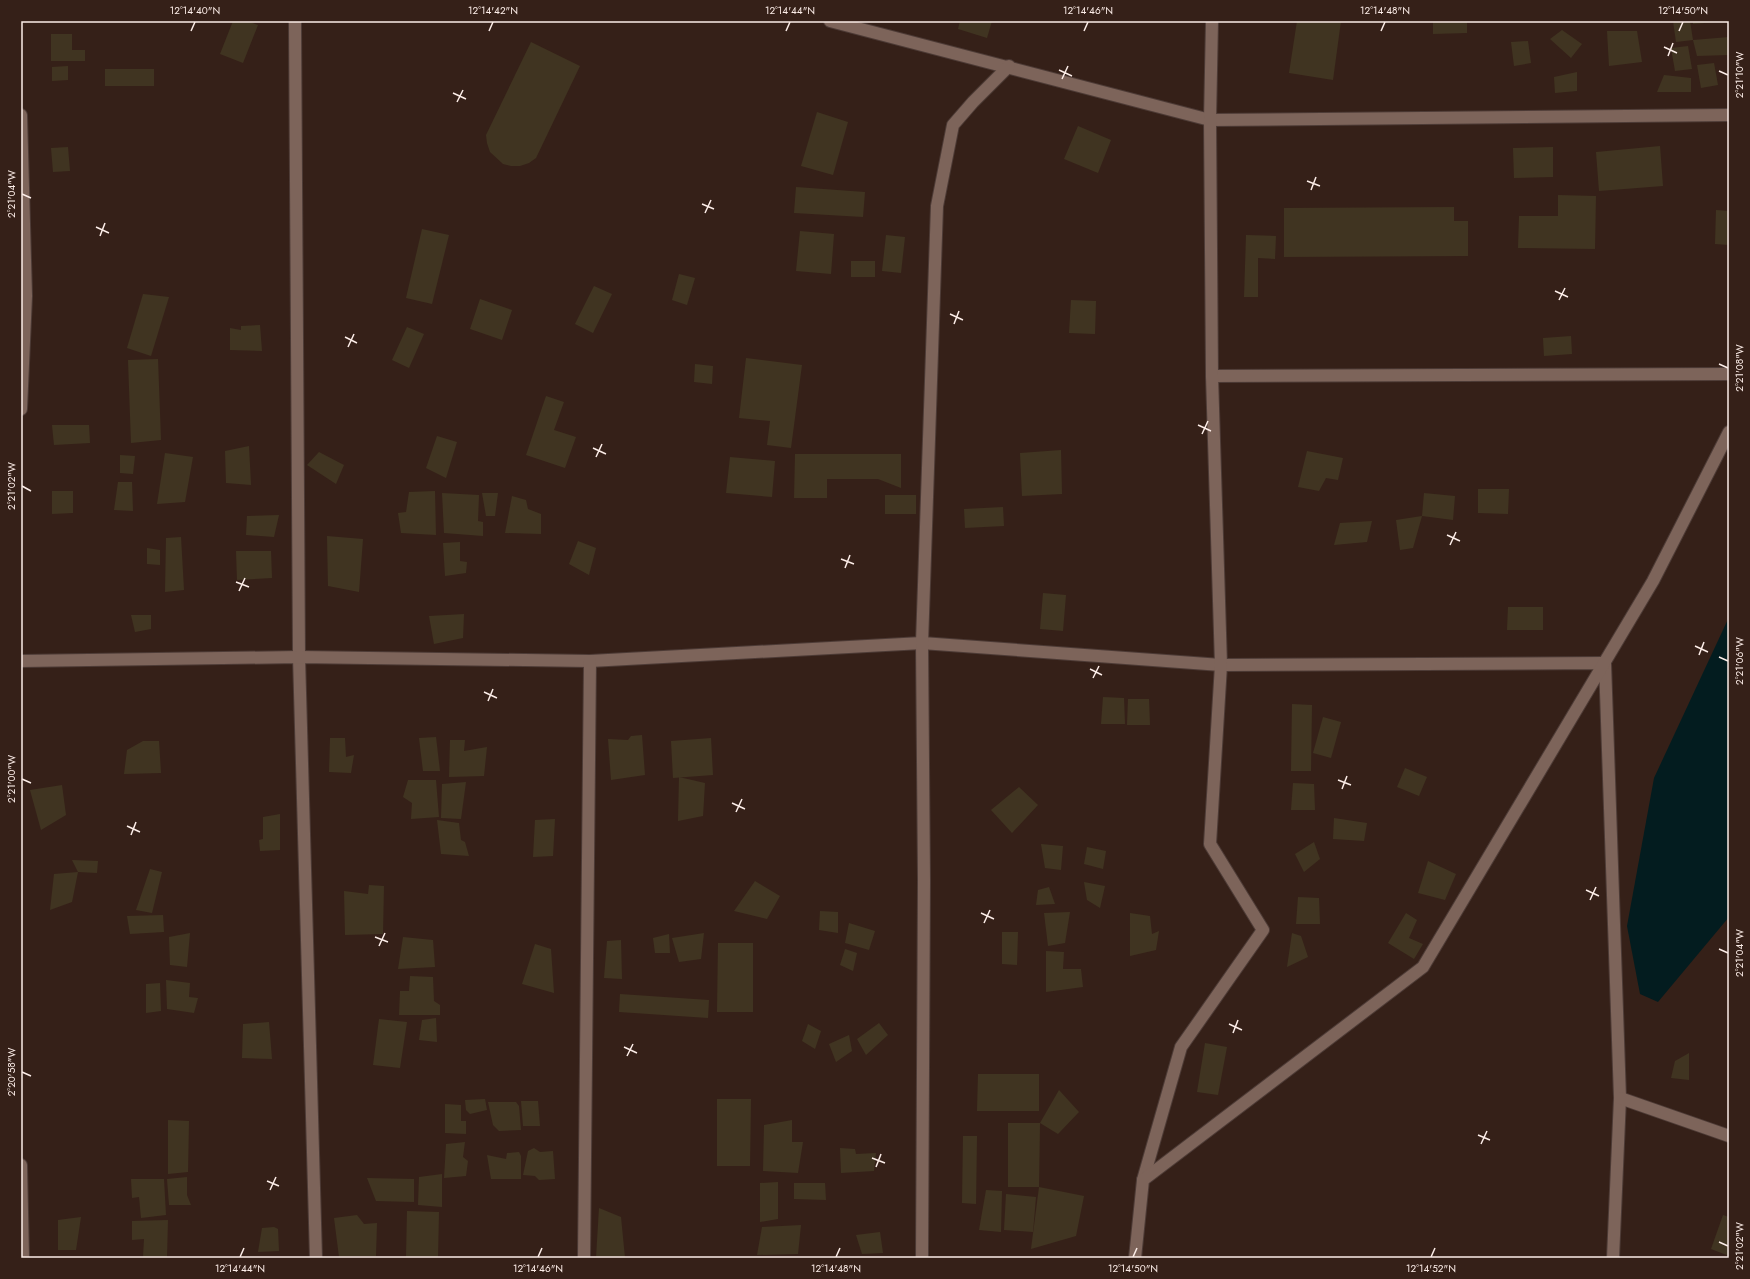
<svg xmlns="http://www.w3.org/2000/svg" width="1750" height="1279" font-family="Jost,sans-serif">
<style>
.water{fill:#031c1f}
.building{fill:#403421}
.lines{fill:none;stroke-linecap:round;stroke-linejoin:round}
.street-casing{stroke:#4d3b36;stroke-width:14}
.street{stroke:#7d645a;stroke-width:12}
.ticks{fill:none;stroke:#fcede8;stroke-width:1.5}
.neatline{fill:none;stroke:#fcede8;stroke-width:1.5}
.ticks-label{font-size:10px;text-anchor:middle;fill:#fcede8}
</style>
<rect width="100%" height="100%" fill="#352018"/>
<polygon class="water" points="1729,617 1729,917 1658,1002 1640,994 1627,926 1654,778"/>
<g class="building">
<polygon points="233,21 247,21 258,25 243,63 220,54"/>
<polygon points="960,21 992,21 987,38 958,29"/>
<polygon points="1297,21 1341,21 1333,80 1289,73"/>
<polygon points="1433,21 1467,21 1467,33 1433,34"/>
<polygon points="1673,21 1690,21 1693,40 1676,42"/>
<polygon points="1693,21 1716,21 1716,22 1693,24"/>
<polygon points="1562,30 1582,44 1571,58 1550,39"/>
<polygon points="1607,31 1637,31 1642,62 1609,66"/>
<polygon points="51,34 72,34 72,50 85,50 85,61 51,61"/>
<polygon points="1729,37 1729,55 1697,56 1693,40"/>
<polygon points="1528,41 1531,63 1514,66 1511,42"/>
<polygon points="531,42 580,66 536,158 529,163 520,166 511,166 503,164 490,152 487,143 486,135"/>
<polygon points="1688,46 1692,69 1675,71 1671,48"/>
<polygon points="1714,63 1718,85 1701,88 1697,65"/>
<polygon points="68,66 68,80 52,81 52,67"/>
<rect x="105" y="69" width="49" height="17"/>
<polygon points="1577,72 1577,91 1555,93 1554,77"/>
<polygon points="1664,75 1691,78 1691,92 1657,92"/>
<polygon points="817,112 848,122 833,175 801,166"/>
<polygon points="1078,126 1111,140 1098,173 1064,159"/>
<polygon points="1660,146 1663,186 1599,191 1596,152"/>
<polygon points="68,147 70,171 53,172 51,148"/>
<polygon points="1553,147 1553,177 1514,178 1513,148"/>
<polygon points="796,187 865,192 863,217 794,213"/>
<polygon points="1558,195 1596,196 1595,249 1518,248 1519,216 1558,216"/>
<polygon points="1454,207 1454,221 1468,221 1468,256 1284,257 1284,208"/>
<polygon points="1716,210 1729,211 1729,245 1715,244"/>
<polygon points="422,229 449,235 432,304 406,298"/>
<polygon points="800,231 834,234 831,274 796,271"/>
<polygon points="886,235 905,237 901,273 882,271"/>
<polygon points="1246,235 1276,236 1275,259 1258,258 1258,297 1244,297"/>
<rect x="851" y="261" width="24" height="16"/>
<polygon points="679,274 695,278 687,305 672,300"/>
<polygon points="594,286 612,294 593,333 575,324"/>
<polygon points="143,294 169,297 151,356 127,348"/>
<polygon points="480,299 512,310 502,340 470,329"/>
<polygon points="1071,300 1096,301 1095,334 1069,333"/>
<polygon points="260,325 262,351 230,350 230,328 241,330 241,326"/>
<polygon points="407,327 424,334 409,368 392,360"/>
<polygon points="1571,336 1572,354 1544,356 1543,338"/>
<polygon points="746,358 802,365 791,448 767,445 770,421 739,418"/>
<polygon points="158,359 161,440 131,443 128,360"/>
<polygon points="695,364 713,366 712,384 694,382"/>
<polygon points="546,396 564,402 554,430 576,437 565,468 526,455"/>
<polygon points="52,425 89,425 90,443 54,445"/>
<polygon points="437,436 457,442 446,478 426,468"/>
<polygon points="249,446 251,485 226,483 225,451"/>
<polygon points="1061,450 1062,494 1022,496 1020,453"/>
<polygon points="1307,451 1343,458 1338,480 1326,478 1319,491 1298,487"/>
<polygon points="319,452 344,465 336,484 307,465"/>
<polygon points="165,453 193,457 185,502 157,504"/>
<polygon points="795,454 901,454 901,488 878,479 827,479 827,498 794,498"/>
<polygon points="120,455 135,456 133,474 120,473"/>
<polygon points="730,457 775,461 772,497 726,493"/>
<polygon points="118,482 132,482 133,511 114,510"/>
<polygon points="1478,489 1509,489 1508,514 1478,513"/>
<polygon points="52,491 73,491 73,513 52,514"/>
<polygon points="435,491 436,535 401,533 398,513 406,512 409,492"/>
<polygon points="442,493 479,495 478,521 483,522 483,536 444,533"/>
<polygon points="482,493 498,493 495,516 486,516"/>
<polygon points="1424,493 1455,496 1453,520 1422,516"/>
<rect x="885" y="495" width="31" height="19"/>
<polygon points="512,496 526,500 528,509 541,514 541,534 505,533"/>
<polygon points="1003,507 1004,526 965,528 964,509"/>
<polygon points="279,515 274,537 246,535 247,516"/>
<polygon points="1422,516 1413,548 1400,550 1396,520"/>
<polygon points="1372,521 1367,542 1334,545 1340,523"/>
<polygon points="327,536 363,539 359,592 328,586"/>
<polygon points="181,537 184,590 165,592 166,538"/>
<polygon points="578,541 596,548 589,575 569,564"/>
<polygon points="460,542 460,561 467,562 466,573 445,576 443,543"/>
<polygon points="147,548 160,550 160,565 147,564"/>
<polygon points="236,551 271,551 272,578 237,580"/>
<polygon points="1043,593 1066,595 1063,631 1040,629"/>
<polygon points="1508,607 1543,607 1543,630 1507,630"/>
<polygon points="464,614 463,638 434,644 429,616"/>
<polygon points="131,615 151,615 151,629 135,632"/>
<polygon points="1103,697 1124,698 1125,724 1101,724"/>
<polygon points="1128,699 1149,699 1150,725 1127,725"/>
<polygon points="1292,704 1312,705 1311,771 1291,771"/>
<polygon points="1323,717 1341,722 1331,758 1313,753"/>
<polygon points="642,735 645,775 611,780 608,739 628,740 631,736"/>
<polygon points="436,737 440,771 423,771 419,738"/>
<polygon points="330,738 345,738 346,757 354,755 351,773 329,772"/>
<polygon points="711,738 713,775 673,778 671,741"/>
<polygon points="450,740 465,740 464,751 487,747 484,776 449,777"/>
<polygon points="143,741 159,741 161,773 124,774 127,750"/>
<polygon points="1405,768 1427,777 1419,796 1397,787"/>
<polygon points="679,777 705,783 703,816 678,821"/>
<polygon points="408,780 436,780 439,817 411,819 412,803 403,797"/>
<polygon points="466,782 461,819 441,818 442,784"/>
<polygon points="1293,783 1314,784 1315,810 1291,810"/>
<polygon points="62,785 66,815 41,830 30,790"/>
<polygon points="1019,787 1038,805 1012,833 991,810"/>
<polygon points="280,814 280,850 260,851 259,840 263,839 263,817"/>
<polygon points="1334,818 1367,823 1364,841 1333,839"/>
<polygon points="555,819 553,856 533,857 535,820"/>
<polygon points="437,820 459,823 461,840 465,842 469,856 441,854"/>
<polygon points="1314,842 1320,859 1304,872 1295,854"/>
<polygon points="1041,844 1063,846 1061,870 1045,868"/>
<polygon points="1087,847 1106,851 1103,869 1084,864"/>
<polygon points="72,860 98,861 97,873 78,872"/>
<polygon points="1428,861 1456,874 1445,900 1418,893"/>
<polygon points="150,869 162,872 152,913 136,910"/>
<polygon points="78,872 72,902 50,910 54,874"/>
<polygon points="755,881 780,896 767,919 734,911"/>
<polygon points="1084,882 1105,886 1100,908 1087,900"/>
<polygon points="369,885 384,886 383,934 345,935 344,891 368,894"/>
<polygon points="1049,887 1055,904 1036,905 1038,890"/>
<polygon points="1298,897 1319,898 1320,924 1296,924"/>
<polygon points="820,911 838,912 838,933 819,930"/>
<polygon points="1070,912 1065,943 1048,946 1044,913"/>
<polygon points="1130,913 1150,916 1152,934 1159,931 1156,950 1130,956"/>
<polygon points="1406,913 1417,920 1409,938 1423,944 1414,959 1388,943"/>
<polygon points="163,915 164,932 130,934 127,916"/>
<polygon points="849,923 875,931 869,950 845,943"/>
<polygon points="1002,932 1018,932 1017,965 1002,964"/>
<polygon points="190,933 187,967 170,965 169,937"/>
<polygon points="704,933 701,959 679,962 672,938"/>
<polygon points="1292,933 1301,936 1308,957 1287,967"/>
<polygon points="669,934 670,953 655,953 653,938"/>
<polygon points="403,937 433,940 435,967 398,969"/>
<polygon points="621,940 622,979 604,978 607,941"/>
<polygon points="718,943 753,943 753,1012 717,1012"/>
<polygon points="535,944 551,949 554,993 522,984"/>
<polygon points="845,949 857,953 853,971 840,965"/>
<polygon points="1046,951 1064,952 1063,969 1081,969 1083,987 1046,992"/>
<polygon points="410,976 433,977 434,1001 440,1005 440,1015 399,1015 400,991 409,991"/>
<polygon points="166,980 190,983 189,997 198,998 194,1013 167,1009"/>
<polygon points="160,983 161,1011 146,1013 146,984"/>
<polygon points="620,994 709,1000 708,1018 619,1012"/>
<polygon points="436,1018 437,1042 419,1040 422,1020"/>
<polygon points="379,1019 407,1022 400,1068 373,1065"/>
<polygon points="269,1022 272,1059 242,1058 243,1024"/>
<polygon points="879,1023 888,1035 866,1055 857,1039"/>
<polygon points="808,1024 821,1031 815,1049 802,1041"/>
<polygon points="849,1035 852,1051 836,1062 829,1044"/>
<polygon points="1205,1043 1227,1047 1218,1095 1197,1092"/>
<polygon points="1689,1053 1689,1080 1671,1078 1675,1061"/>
<polygon points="978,1074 1039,1074 1039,1111 977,1111"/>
<polygon points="1059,1090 1079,1112 1058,1134 1040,1123"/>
<polygon points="485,1099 487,1110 470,1114 466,1110 465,1100"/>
<polygon points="717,1099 751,1099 750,1166 717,1166"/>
<polygon points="521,1101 538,1101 540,1126 523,1126"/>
<polygon points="488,1102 516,1102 519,1106 521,1130 499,1131 493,1125"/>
<polygon points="445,1104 461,1105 461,1121 466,1121 466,1134 445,1133"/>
<polygon points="168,1120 189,1121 188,1172 168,1174"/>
<polygon points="792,1120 792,1142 803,1142 798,1173 763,1171 764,1125"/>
<polygon points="1008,1123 1040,1123 1039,1187 1008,1187"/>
<polygon points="963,1136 977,1136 976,1204 962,1203"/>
<polygon points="465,1142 463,1157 468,1161 466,1176 444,1178 446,1144"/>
<polygon points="534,1148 540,1152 553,1151 555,1179 539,1180 535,1176 523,1175 528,1151"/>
<polygon points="840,1148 855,1149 856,1154 876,1153 874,1171 841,1173"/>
<polygon points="519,1152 521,1156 521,1179 491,1179 487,1155 506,1159 507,1153"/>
<polygon points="442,1174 442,1207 418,1205 419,1177"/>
<polygon points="187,1177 187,1195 191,1205 169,1205 167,1179"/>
<polygon points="367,1178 414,1179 414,1202 376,1201"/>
<polygon points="131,1179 164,1179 166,1215 141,1218 139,1197 132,1198"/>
<polygon points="778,1182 778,1219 760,1222 760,1183"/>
<polygon points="794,1183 825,1183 826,1200 794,1199"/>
<polygon points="1039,1187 1084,1196 1076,1236 1031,1249"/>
<polygon points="986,1190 1002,1191 1001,1232 979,1230"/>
<polygon points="1006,1194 1036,1197 1033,1232 1004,1230"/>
<polygon points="599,1208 621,1217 625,1258 596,1258"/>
<polygon points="407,1211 439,1212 438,1257 406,1257"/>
<polygon points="357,1215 364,1224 377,1223 376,1256 339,1257 334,1218"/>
<polygon points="1723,1215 1729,1217 1729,1256 1711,1249"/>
<polygon points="81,1217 76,1250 58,1250 58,1220"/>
<polygon points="168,1220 167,1258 143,1257 144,1239 132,1240 132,1221"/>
<polygon points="801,1225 798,1254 757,1255 762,1227"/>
<polygon points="274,1227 278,1229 279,1251 258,1252 262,1228"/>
<polygon points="880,1232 883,1253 862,1254 856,1235"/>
</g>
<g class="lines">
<defs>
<g id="street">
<polyline points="295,21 299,657 316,1258"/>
<polyline points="830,21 1210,120 1729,115"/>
<polyline points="21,115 26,296 21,409"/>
<polyline points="1212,376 1729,374"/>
<polyline points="21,661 299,657 590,661 922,643 1221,665 1605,663 1620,1098 1613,1258"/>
<polyline points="1620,1098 1729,1136"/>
<polyline points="21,1165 23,1258"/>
<polyline points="1143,1180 1181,1047 1263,930 1210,844 1221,665 1212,376 1210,120 1212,21"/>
<polyline points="584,1258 590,661"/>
<polyline points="922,1258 924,881 922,643 937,206 953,125 973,102 1009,66"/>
<polyline points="1135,1258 1143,1180 1423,967 1653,581 1729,432"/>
</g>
</defs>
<use href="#street" class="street-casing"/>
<use href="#street" class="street"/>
</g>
<path class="ticks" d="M191,31L195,22M489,31L493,22M786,31L790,22M1084,31L1088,22M1381,31L1385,22M1679,31L1683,22M1664,47L1677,53M1668,56L1673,43M1059,70L1072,76M1719,71L1728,75M1062,79L1068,66M453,93L466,99M457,102L463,90M1307,181L1320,186M1311,190L1316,177M22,194L31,198M702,204L714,209M705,213L711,200M96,227L109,233M100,236L105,223M1555,291L1568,297M1559,300L1565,288M950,314L963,320M954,324L959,311M345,337L357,343M348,347L354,334M1719,364L1728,368M1198,425L1211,431M1202,434L1208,421M593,448L606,454M596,457L602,444M22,486L31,491M1447,535L1460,541M1450,545L1456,532M841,559L854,564M845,568L850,555M236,582L249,587M239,591L245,578M1695,646L1708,652M1699,655L1704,642M1719,657L1728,661M1090,669L1102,675M1093,678L1099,666M484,692L497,698M488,701L493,689M22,779L31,783M1338,780L1351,785M1342,789L1347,776M732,803L745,809M736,812L742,799M127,826L140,832M131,835L136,822M1586,890L1599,896M1590,900L1596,887M981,913L994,919M984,923L990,910M375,937L388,942M379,946L385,933M1719,949L1728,953M1229,1024L1242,1030M1233,1033L1238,1020M624,1047L637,1053M627,1056L633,1044M22,1072L31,1076M1478,1135L1490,1140M1481,1144L1487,1131M872,1158L885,1163M876,1167L881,1154M267,1181L279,1186M270,1190L276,1177M1719,1242L1728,1246M240,1257L244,1248M538,1257L542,1248M836,1257L840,1248M1133,1257L1137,1248M1431,1257L1435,1248"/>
<rect width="1750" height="1279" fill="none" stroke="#352018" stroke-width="44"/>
<rect x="22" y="22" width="1706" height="1235" class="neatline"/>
<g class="ticks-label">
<text x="195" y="14">12°14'40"N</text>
<text x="493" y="14">12°14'42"N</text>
<text x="790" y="14">12°14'44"N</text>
<text x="1088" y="14">12°14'46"N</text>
<text x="1385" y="14">12°14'48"N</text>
<text x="1683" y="14">12°14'50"N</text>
<text transform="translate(1739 75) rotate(-90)" y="4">2°21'10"W</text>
<text transform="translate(11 194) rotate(-90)" y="4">2°21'04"W</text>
<text transform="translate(1739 368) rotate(-90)" y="4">2°21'08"W</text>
<text transform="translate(11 486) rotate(-90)" y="4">2°21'02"W</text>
<text transform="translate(1739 661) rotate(-90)" y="4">2°21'06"W</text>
<text transform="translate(11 779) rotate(-90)" y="4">2°21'00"W</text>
<text transform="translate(1739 953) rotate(-90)" y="4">2°21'04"W</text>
<text transform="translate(11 1072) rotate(-90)" y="4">2°20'58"W</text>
<text transform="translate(1739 1246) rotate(-90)" y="4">2°21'02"W</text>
<text x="240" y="1272">12°14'44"N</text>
<text x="538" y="1272">12°14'46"N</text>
<text x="836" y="1272">12°14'48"N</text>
<text x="1133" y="1272">12°14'50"N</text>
<text x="1431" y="1272">12°14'52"N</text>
</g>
</svg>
